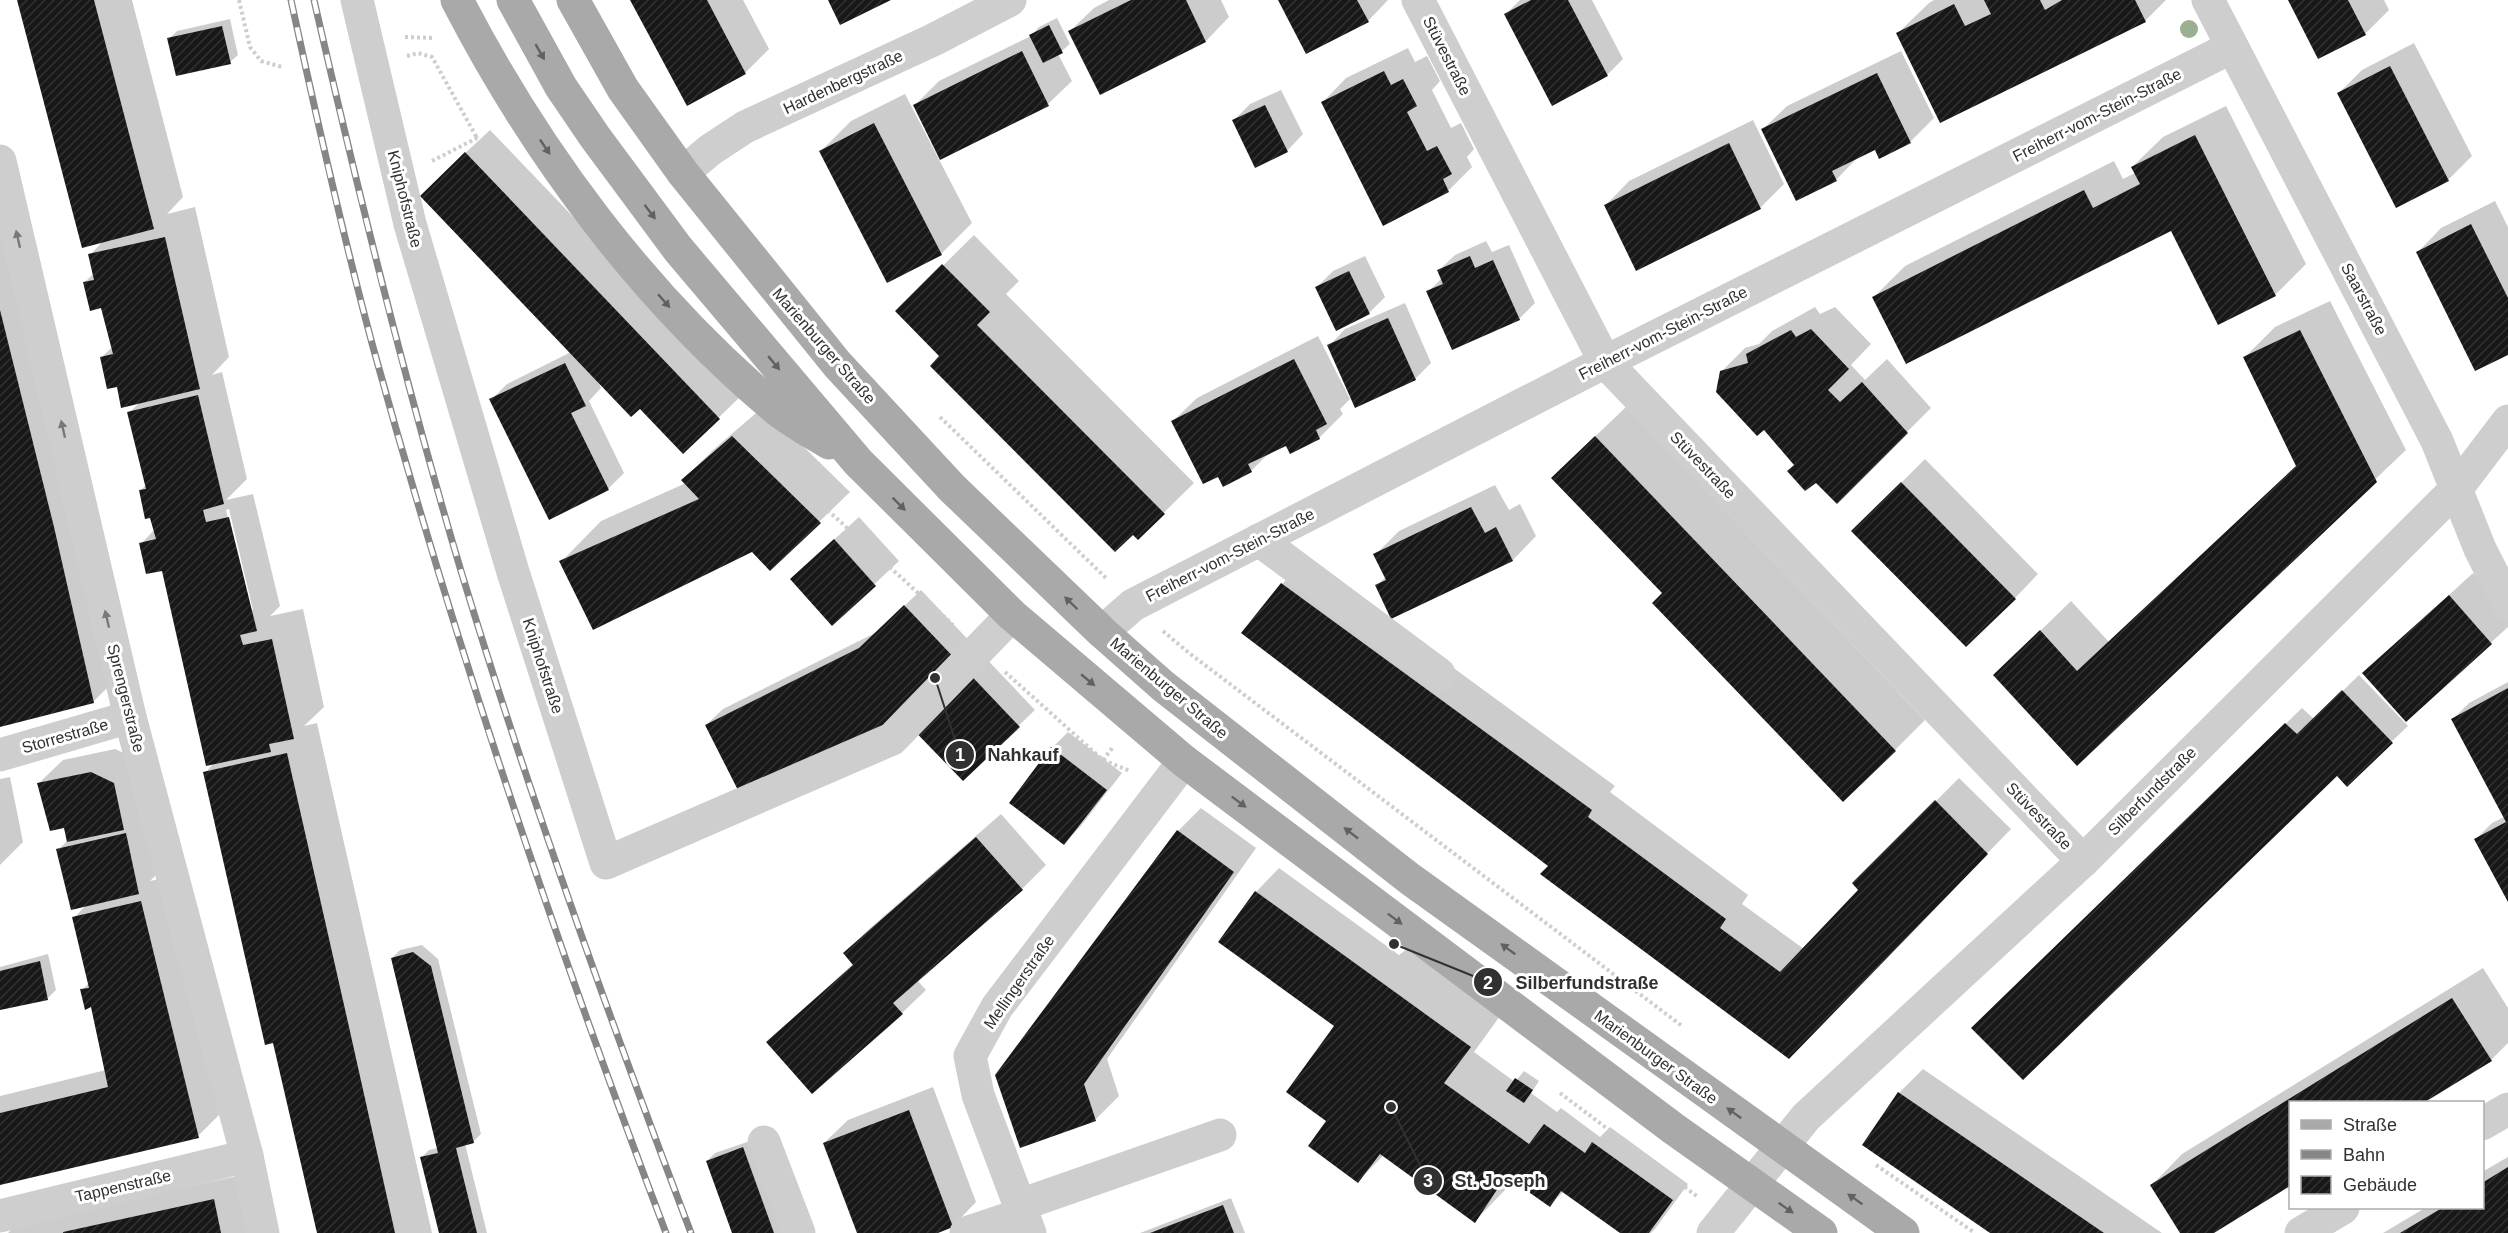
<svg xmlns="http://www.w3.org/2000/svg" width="2508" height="1233" font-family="Arial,sans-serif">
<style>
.shadow{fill:#0003;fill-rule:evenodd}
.building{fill:url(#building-hatch)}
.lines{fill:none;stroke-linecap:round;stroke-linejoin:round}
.path{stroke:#cecece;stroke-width:4;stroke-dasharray:3 3;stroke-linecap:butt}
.minor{stroke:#cecece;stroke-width:33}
.major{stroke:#a9a9a9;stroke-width:33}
.rail-casing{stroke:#868686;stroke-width:7}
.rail{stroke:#fff;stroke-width:4.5;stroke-dasharray:14;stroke-linecap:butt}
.tree{fill:#9bb093}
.oneway{fill:#616161}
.oneway2{fill:#787878}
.labels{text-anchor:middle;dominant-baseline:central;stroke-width:6;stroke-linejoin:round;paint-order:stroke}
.street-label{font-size:16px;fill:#313131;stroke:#fff}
.leader{fill:none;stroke:#313131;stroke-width:2}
.callout-dot{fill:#313131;stroke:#fff;stroke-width:2}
.mark-label{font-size:18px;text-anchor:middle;font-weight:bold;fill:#fff}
.callout-label{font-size:18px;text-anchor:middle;font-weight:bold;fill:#313131;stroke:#fff;stroke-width:6;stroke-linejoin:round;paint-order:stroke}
</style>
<defs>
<pattern id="building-hatch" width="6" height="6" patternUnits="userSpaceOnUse" patternTransform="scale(1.5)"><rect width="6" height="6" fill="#181818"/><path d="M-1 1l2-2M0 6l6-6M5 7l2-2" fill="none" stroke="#313131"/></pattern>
</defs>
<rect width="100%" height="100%" fill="#fff"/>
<g class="shadow">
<path d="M18,0H132L183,197L167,214L195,207L229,357L212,375L222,372L247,479L226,500L253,494L280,606L270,616L303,609L324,707L304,726L317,723L432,1233H319L274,1042L205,773L215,762L163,569L141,544L155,529L140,491L146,485L129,413L140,402L118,386L102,357L112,347L102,307L85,282L94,273L90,255L104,240ZM229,509L253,610H250L226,510Z"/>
<polygon points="632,0 743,0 769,49 746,72 688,104"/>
<polygon points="1109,0 1221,0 1229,17 1206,41 1070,31 1094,8"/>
<polygon points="1280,0 1388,0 1368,21"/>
<polygon points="1520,0 1592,0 1623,59 1607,75 1505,15"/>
<polygon points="1934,0 2166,0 2145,21 1898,33 1929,3"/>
<polygon points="2290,0 2384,0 2389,10 2365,34"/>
<polygon points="1057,18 1070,44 1058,54 1072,81 1048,104 915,105 939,81 1031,36 1039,27"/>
<polygon points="230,19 238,55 230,62 169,39 177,31"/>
<polygon points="2414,43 2472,156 2448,180 2339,93 2362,70"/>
<polygon points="1408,48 1415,62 1427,56 1440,81 1432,90 1451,128 1461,123 1474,149 1467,157 1472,167 1448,191 1323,102 1346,78"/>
<polygon points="1901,51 1934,118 1910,142 1876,148 1859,156 1836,180 1763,129 1787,106"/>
<polygon points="1281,90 1303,134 1287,151 1234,120 1250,104"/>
<polygon points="905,94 972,223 941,254 821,151 851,121"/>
<polygon points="2226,106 2306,264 2275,295 2172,229 1874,297 1905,266 2114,161 2123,179 2135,173 2132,167 2163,137"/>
<polygon points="1753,120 1784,184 1760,208 1606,205 1629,181"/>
<polygon points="490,130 743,394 683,452 640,407 598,381 601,388 589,401 624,473 608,489 491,400 507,384 571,352 445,172"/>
<polygon points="0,144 117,678 93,702 0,726"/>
<polygon points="2495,201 2508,227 2508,353 2418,252 2441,228"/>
<polygon points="974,235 1019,281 1006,294 1194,483 1138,538 897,311"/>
<polygon points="1486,241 1492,252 1509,245 1535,303 1519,319 1428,292 1442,278 1438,271 1455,255"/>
<polygon points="1365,256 1385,297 1369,313 1317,287 1333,271"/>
<polygon points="2330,301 2406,450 2077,763 1995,675 2071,601 2109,642 2298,465 2245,357 2275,327"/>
<polygon points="1405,303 1431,363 1415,379 1329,346 1345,329"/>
<polygon points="1815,307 1820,314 1835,307 1871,344 1851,365 1865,380 1887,359 1931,408 1837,502 1816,481 1795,465 1721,372 1745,348 1759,344 1772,331"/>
<polygon points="1318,336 1350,399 1340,409 1343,414 1319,438 1287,444 1270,452 1251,471 1219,475 1173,421 1197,398"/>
<polygon points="763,407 850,492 819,522 752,550 561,562 601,521 686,483 683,480 713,450"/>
<polygon points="1626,407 1925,720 1895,750 1664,593 1584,447"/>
<polygon points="1925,459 2038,574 2015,598 1853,531"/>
<polygon points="1495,485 1509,510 1520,504 1536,536 1513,560 1392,617 1377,585 1386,577 1375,555 1399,531"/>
<polygon points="859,517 899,561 832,624 816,556"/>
<polygon points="1306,560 1615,786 1610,792 1748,895 1742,904 1804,949 1860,890 1854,883 1959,778 2011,829 1812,1033 1550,866 1282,584"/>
<polygon points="2473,573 2508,612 2508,627 2406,720 2364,673"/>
<polygon points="921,590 1035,710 963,779 899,713 706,725 723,709 877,632"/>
<polygon points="2359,675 2408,726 2347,784 2337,774 1974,1028 2302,708 2314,719"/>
<polygon points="2508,682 2508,899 2476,839 2492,823 2504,817 2453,719 2469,703"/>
<polygon points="1068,732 1122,773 1080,827 1064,843 1052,748"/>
<polygon points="115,749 137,759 162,869 150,881 165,878 228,1106 198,1136 0,1184 0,1096 106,1070 93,1005 82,990 89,983 74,918 86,905 58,850 68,840 66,826 39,783 63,760"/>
<polygon points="10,777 23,842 0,865 0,779"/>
<polygon points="1201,808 1256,848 1107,1059 1119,1096 1095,1120 1021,1147 1178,831"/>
<polygon points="1001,814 1046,865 1022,889 917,980 926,990 902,1013 768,1042 854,963 845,953 869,929"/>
<polygon points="1279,868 1399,955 1407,949 1500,1016 1474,1052 1515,1082 1524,1071 1539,1081 1531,1093 1557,1112 1561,1108 1600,1137 1610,1127 1688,1184 1655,1229 1651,1233 1622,1233 1564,1191 1550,1205 1513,1179 1505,1190 1475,1221 1384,1155 1358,1181 1328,1121 1336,1025 1256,892"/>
<polygon points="422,945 438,959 481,1134 473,1142 465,1144 487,1233 440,1233 421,1158 429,1150 438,1148 392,958 400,950"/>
<polygon points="48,954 56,990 48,998 0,1009 0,967"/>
<polygon points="2483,968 2508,1008 2508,1043 2491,1060 2422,1102 2290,1102 2290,1184 2211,1233 2182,1233 2152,1185 2182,1154"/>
<polygon points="1923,1069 2162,1233 1993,1233 1899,1093"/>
<polygon points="933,1087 976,1202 953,1226 934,1233 858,1233 824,1143 848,1120"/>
<polygon points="750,1141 784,1233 734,1233 707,1161 715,1153"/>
<polygon points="2508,1157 2508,1233 2383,1233 2425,1208 2482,1208 2482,1172"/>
<polygon points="237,1176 250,1233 8,1233 17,1224"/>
<polygon points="1231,1198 1245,1233 1140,1233"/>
</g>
<g class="building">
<polygon points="17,0 94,0 154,229 82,248"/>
<polygon points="630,0 707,0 746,74 687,106"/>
<polygon points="828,0 891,0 840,25"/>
<polygon points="1131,0 1186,0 1206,42 1100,95 1068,31"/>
<polygon points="1278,0 1357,0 1369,22 1306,54"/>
<polygon points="1531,0 1568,0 1608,76 1552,106 1504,14"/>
<polygon points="1984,0 2040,0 2045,10 2062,0 2135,0 2146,22 1940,123 1896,33 1954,4 1965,26 1991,14"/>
<polygon points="2288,0 2348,0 2366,35 2318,59"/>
<polygon points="1049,25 1063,53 1043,63 1029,35"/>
<polygon points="222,26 231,64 176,76 167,38"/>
<polygon points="1022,51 1049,106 940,160 913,105"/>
<polygon points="2390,66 2449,181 2396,208 2337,93"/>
<polygon points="1384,71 1391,85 1403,79 1417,106 1407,112 1427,151 1437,146 1452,174 1443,179 1449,192 1383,226 1321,102"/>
<polygon points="1877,73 1911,143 1879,159 1875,150 1832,171 1837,181 1796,201 1761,129"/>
<polygon points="1265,105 1288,152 1255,168 1232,120"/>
<polygon points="874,123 942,255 887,283 819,151"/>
<polygon points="2195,135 2276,296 2218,325 2171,231 1906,364 1872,297 2084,190 2093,208 2140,184 2131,167"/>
<polygon points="1729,143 1761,209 1636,271 1604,205"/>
<polygon points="465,152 720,419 683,454 640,409 631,417 420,196"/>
<polygon points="2471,224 2508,298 2508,355 2475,371 2416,252"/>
<polygon points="165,237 200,389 121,408 117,387 107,389 100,357 113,354 101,308 90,311 83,282 94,280 88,254"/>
<polygon points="1470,256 1475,268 1493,260 1520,320 1452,350 1426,291 1443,284 1437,270"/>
<polygon points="942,264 990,312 977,325 1165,514 1138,540 1133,535 1115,552 930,366 939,356 895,311"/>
<polygon points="1349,271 1370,314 1336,331 1315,287"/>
<polygon points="0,310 54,527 94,703 0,727"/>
<polygon points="1388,318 1416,380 1355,408 1327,345"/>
<polygon points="1811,329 1849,369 1828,390 1840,402 1862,382 1908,433 1837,504 1816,483 1805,491 1787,471 1794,465 1764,430 1757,436 1716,392 1720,371 1748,363 1746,354 1791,330 1796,337"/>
<polygon points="2300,330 2377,482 2077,766 1993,675 2040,630 2077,671 2296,466 2243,357"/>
<polygon points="1294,359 1327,424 1316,430 1320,439 1290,454 1286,446 1248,464 1252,472 1223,487 1218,477 1203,484 1171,421"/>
<polygon points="565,363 586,406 571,413 609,490 549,520 489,399"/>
<polygon points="198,395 224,504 203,510 206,522 229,517 257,631 240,635 243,645 272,639 294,739 269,744 271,752 206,766 162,571 146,574 139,543 156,539 150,518 145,519 139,490 146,489 127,412"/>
<polygon points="732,436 821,523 770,571 752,552 593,630 559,561 699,499 681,480"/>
<polygon points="1595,436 1896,751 1843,802 1652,603 1662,593 1551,478"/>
<polygon points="1901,482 2016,599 1966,647 1851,531"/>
<polygon points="1471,507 1485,533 1496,527 1513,561 1391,619 1375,585 1386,580 1373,554"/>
<polygon points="834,539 876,586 832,626 790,579"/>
<polygon points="1281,583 1592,810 1588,817 1726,919 1720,928 1780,972 1858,890 1852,883 1935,800 1988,854 1789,1059 1540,874 1548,866 1241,633"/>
<polygon points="2449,595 2492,644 2406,722 2362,673"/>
<polygon points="904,605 1020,727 963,781 899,715 888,727 743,800 705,725 859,648"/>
<polygon points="2508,688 2508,902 2474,839 2506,822 2451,719"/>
<polygon points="2342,690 2393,743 2347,787 2337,776 2023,1080 1971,1028 2285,723 2297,734"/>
<polygon points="1051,747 1107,790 1064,845 1009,803"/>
<polygon points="287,753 349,1027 395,1233 317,1233 273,1043 265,1045 203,772"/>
<polygon points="91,772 114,783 124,830 67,842 64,828 50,831 37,783"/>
<polygon points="1177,830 1234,872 1084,1084 1096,1121 1020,1148 995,1075"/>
<polygon points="126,833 139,894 71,910 56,849"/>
<polygon points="976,837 1023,890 893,1003 903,1014 812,1094 766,1042 853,965 843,953"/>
<polygon points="1255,891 1471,1047 1444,1083 1529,1144 1544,1124 1585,1153 1592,1142 1673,1200 1649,1233 1620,1233 1561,1191 1550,1207 1506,1176 1475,1223 1380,1154 1358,1183 1308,1146 1326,1121 1286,1092 1334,1026 1218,942"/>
<polygon points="141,901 199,1138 0,1185 0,1113 108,1087 91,1007 85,1010 80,989 89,988 72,917"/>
<polygon points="413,952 431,966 474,1143 456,1148 477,1233 439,1233 420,1157 438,1153 391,958"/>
<polygon points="40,961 48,1000 0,1010 0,971"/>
<polygon points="2452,998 2492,1061 2425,1102 2290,1102 2290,1186 2214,1233 2180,1233 2150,1185"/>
<polygon points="1515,1078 1533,1090 1524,1103 1506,1091"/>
<polygon points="1898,1092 2104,1233 1990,1233 1862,1145"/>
<polygon points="909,1110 953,1227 938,1233 857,1233 823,1143"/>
<polygon points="743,1147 774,1233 732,1233 706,1161"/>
<polygon points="2508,1167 2508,1233 2400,1233 2442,1208 2482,1208 2482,1183"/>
<polygon points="214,1199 221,1233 63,1233 63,1232"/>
<polygon points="1223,1205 1234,1233 1150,1233"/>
</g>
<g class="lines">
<g class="path">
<polyline points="239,0 250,47 261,61 282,67"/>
<polyline points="405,37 434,38"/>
<polyline points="407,56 418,53 432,57 477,138"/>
<polyline points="432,161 477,138 525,204 535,198"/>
<polyline points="940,417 1107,579"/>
<polyline points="768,451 822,505 953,625"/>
<polyline points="1163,631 1189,653 1682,1026"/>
<polyline points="1005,672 1103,760 1130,771"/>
<polyline points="1103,760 1113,747"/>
<polyline points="1560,1093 1698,1197"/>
<polyline points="1876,1165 1975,1233"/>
</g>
<g class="minor">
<polyline points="357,0 410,224 513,572 606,863 892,739 1012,615"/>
<polyline points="1418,0 1605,362 2083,861"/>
<polyline points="2208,0 2437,441 2480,549 2508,604"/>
<polyline points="0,161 130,717 247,1156 263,1233"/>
<polyline points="683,173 710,150 745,127 933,40 1010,0"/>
<polyline points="1259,540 1439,674"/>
<polyline points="1102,632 1133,605 1605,362 2232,47"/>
<polyline points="0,755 130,717"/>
<polyline points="2482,1124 2508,1109"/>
<polyline points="764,1142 799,1233"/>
<polyline points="1020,1205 1220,1135"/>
<polyline points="0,1216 247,1156"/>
<polyline points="966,1233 1023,1214"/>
<polyline points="1030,1233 978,1095 970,1056 997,1007 1184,761"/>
<polyline points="1713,1233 1806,1117 2083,861 2457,488 2508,421"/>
<polyline points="2301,1233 2343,1208"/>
</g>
<g class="major">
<path d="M457,0C536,153 643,297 775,408C791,421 811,432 829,443"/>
<polyline points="513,0 561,87 595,137 678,249 858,462 1012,615 1184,761 1674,1129 1821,1233"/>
<polyline points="573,0 623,89 683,173 837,364 952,488 1102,632 1163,686 1410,879 1903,1233"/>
</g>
<defs>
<g id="rail">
<path d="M291,0C316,116 342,232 373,347C456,648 555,941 666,1233"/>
<path d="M314,0C358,192 405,383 461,571C529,795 608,1014 691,1233"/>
</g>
</defs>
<use href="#rail" class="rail-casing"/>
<use href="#rail" class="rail"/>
</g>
<circle class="tree" cx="2189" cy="29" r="9"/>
<defs><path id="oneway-solid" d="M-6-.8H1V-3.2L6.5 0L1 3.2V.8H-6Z" transform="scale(1.5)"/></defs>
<g class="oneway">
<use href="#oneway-solid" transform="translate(540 52) rotate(60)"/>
<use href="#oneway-solid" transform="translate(545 147) rotate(56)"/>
<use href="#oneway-solid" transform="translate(650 212) rotate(53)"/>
<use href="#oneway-solid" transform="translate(664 301) rotate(49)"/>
<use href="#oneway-solid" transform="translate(774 363) rotate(50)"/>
<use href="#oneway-solid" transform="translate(899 504) rotate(45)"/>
<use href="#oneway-solid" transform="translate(1071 603) rotate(-136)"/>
<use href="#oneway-solid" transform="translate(1088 680) rotate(40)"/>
<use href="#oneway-solid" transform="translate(1239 802) rotate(37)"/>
<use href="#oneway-solid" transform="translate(1351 833) rotate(-142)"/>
<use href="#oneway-solid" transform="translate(1395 919) rotate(37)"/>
<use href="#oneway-solid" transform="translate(1508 949) rotate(-144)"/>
<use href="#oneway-solid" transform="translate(1734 1113) rotate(-144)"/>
<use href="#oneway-solid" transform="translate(1855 1199) rotate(-145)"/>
<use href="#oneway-solid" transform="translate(1786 1208) rotate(35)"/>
</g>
<g class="oneway2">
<use href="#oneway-solid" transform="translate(18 239) rotate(-103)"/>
<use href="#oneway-solid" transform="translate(63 429) rotate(-103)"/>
<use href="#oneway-solid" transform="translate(107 619) rotate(-103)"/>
</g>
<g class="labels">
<g class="street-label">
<text transform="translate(1447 56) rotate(63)">Stüvestraße</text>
<text transform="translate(843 82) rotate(-25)">Hardenbergstraße</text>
<text transform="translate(2097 115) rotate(-27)">Freiherr-vom-Stein-Straße</text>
<text transform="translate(405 199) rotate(76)">Kniphofstraße</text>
<text transform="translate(2364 299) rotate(62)">Saarstraße</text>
<text transform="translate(1663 333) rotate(-27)">Freiherr-vom-Stein-Straße</text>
<text transform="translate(824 346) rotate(49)">Marienburger Straße</text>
<text transform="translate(1703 465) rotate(46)">Stüvestraße</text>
<text transform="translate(1230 555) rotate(-27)">Freiherr-vom-Stein-Straße</text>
<text transform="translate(543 666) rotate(72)">Kniphofstraße</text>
<text transform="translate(1169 688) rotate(40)">Marienburger Straße</text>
<text transform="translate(126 698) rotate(76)">Sprengerstraße</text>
<text transform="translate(65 736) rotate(-16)">Storrestraße</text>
<text transform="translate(2152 791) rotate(-45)">Silberfundstraße</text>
<text transform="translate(2039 816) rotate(46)">Stüvestraße</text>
<text transform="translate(1019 982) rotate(-55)">Mellingerstraße</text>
<text transform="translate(1656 1057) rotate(36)">Marienburger Straße</text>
<text transform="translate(123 1186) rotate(-13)">Tappenstraße</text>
</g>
</g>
<path class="leader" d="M935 678L960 755M1394 944L1488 982M1391 1107L1428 1181"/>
<g class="callout-dot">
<circle cx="935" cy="678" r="6"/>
<circle cx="1394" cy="944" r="6"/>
<circle cx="1391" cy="1107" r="6"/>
<circle cx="960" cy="755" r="15"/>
<circle cx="1488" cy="982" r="15"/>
<circle cx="1428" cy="1181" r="15"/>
</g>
<g class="mark-label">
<text x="960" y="761">1</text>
<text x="1488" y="989">2</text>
<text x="1428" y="1187">3</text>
</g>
<g class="callout-label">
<text x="1023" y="761">Nahkauf</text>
<text x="1587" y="989">Silberfundstraße</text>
<text x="1500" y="1187">St. Joseph</text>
</g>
<rect x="2289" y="1101" width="195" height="108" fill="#ffffff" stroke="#adadad" stroke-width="1.5"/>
<rect x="2301" y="1120" width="30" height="9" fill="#a9a9a9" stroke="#adadad" stroke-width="1.5"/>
<text x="2343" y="1131" font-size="18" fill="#313131">Straße</text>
<rect x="2301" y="1150" width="30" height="9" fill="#868686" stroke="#adadad" stroke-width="1.5"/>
<text x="2343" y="1161" font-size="18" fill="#313131">Bahn</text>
<rect x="2301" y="1176" width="30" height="18" fill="url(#building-hatch)" stroke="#adadad" stroke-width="1.5"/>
<text x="2343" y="1191" font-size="18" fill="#313131">Gebäude</text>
</svg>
